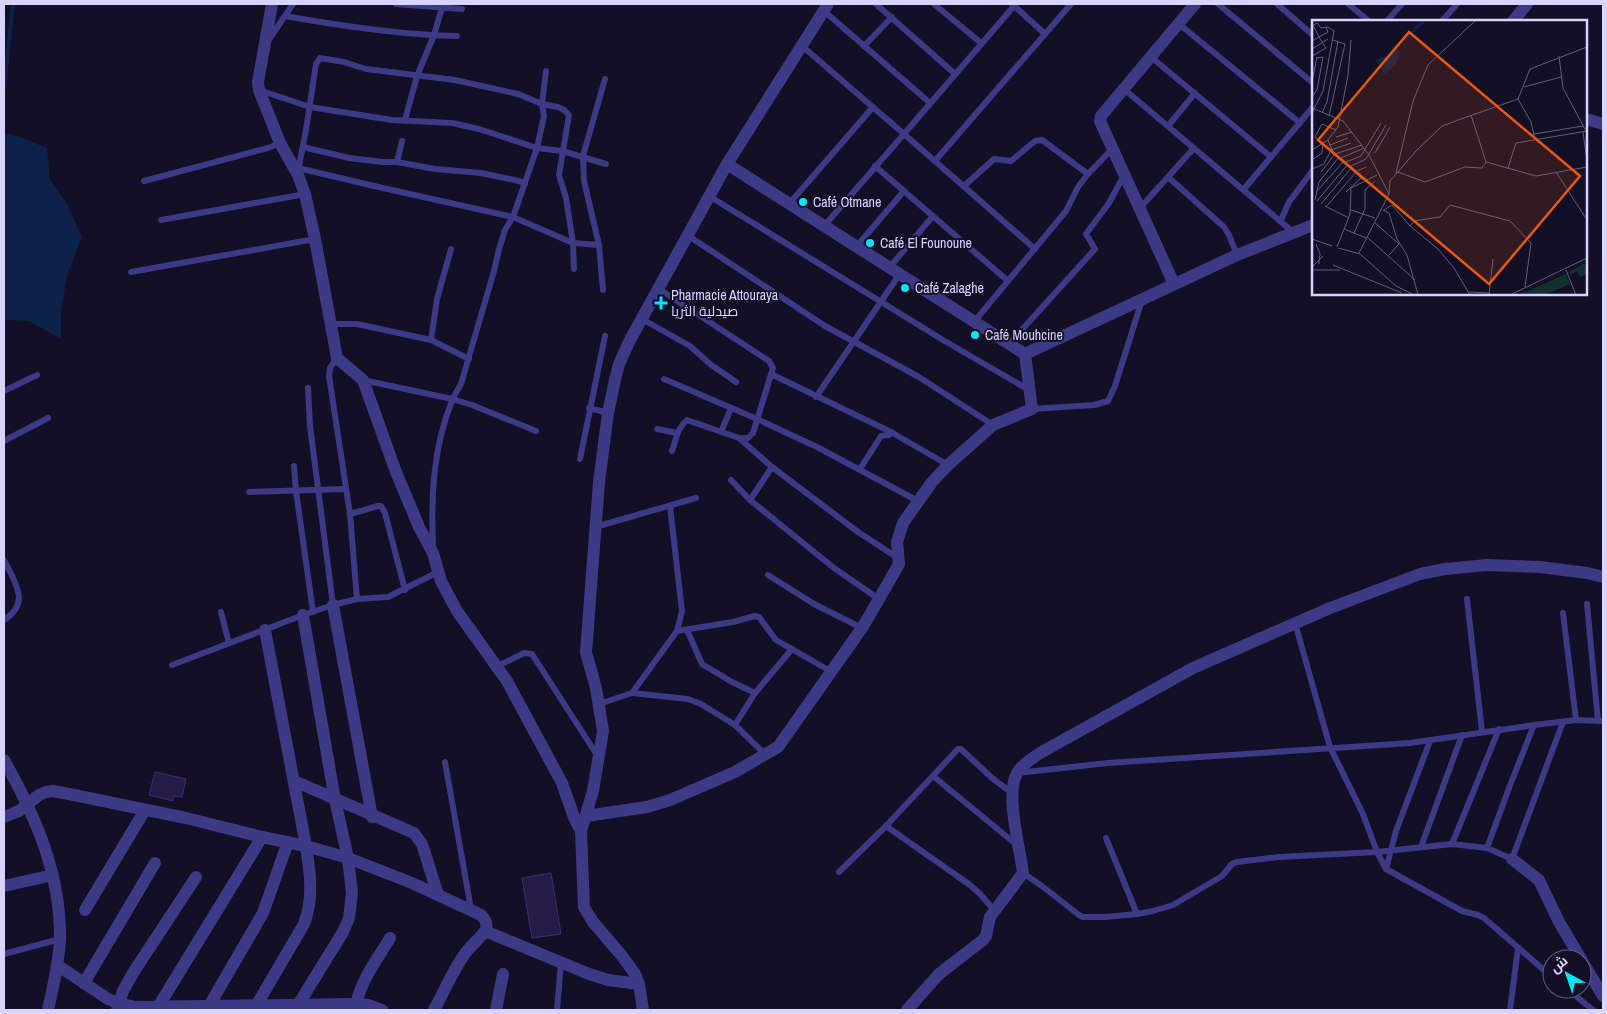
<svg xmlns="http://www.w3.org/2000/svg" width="1607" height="1014" font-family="'Archivo Narrow',Cairo,sans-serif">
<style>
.water{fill:#0c2248}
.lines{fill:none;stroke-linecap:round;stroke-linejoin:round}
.stream{stroke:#0c2248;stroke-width:4}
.building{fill:#241b47;stroke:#3b2d73}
.lane{stroke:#3d3a85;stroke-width:6}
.street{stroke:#3d3a85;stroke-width:12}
.poi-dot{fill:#00e5ff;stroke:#130f26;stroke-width:2}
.labels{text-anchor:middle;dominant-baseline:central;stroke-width:4;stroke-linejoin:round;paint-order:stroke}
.poi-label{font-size:14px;fill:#d9d4ff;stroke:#130f26;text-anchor:start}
.inset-river{fill:none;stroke:#0c2248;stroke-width:2.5}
.inset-road{fill:none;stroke:#625e7d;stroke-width:1}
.view{fill:#e8590c;fill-opacity:0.15;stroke:#e8590c;stroke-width:2.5}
.inset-edge{fill:none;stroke:#d9d4ff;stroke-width:2.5}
</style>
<rect width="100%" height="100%" fill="#130f26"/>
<polygon class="water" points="4,133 18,136 47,148 50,180 66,202 82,237 67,276 61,312 61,339 29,321 4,320"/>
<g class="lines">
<polyline class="stream" points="4,87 13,4"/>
</g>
<g class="building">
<polygon points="155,772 186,779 182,797 174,796 173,801 149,795"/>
<polygon points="551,873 561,934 532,938 522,878"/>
</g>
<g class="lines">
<g class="lane">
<polyline points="396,4 462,9"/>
<polyline points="876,4 955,74"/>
<polyline points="934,4 981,43"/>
<polyline points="1012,4 1045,34"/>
<polyline points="1218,4 1313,83"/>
<polyline points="1277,4 1313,35"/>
<polyline points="1348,4 1369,21"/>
<polyline points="824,11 930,103"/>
<path d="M285,16C341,26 401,35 457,36"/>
<polyline points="1387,21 1402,4"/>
<polyline points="1442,21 1457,4"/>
<polyline points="1179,24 1300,123"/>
<polyline points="270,38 293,4"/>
<polyline points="802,46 904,134 1014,6"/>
<polyline points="864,46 892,17"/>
<polyline points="1151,57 1271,157"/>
<polyline points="259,90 310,107 392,120 452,123 479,129 537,148 562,151 606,164"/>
<polyline points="1125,90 1293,232"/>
<polyline points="405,120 417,76 434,35 442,8"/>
<polyline points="1168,126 1195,93"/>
<polyline points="303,147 349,158 383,162 397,162 435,169 481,173 519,181 525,184"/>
<polyline points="935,161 1071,4"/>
<polyline points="397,162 402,141"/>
<polyline points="875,166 1008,281"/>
<polyline points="298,168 374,186 513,217 573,243 599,245"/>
<polyline points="298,171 306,130 316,64 320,58 344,62 366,69 455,80 518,94 542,104 558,107 564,110 569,115 559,175 566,198 573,243 574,269"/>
<polyline points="1168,177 1224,227 1229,235 1237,255"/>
<polyline points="144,181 268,148 280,143"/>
<polyline points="964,186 994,159 1011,161 1035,141 1042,140 1088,174"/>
<polyline points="1244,189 1313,107"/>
<polyline points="709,196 943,340 1029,390"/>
<polyline points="789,204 873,107"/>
<polyline points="1140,208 1194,148"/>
<polyline points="161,220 305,194"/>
<polyline points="1281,220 1289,202 1313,170"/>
<polyline points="824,226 904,134 1035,249"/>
<polyline points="687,235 825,326 919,377 993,425"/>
<polyline points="856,247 904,191"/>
<polyline points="889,268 933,216"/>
<polyline points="131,272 315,239"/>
<path d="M659,289L769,361L773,368L753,433L748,438H739L687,420C677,428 676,440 672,451"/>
<polyline points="603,290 599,245 584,181 583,156 605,79"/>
<polyline points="642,319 690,346 710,364 736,382"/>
<polyline points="974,322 1066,211 1078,187 1088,174 1113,148"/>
<polyline points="331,324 357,324 431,340 469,359"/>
<polyline points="431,340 437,299 451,249"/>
<polyline points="1009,344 1095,249 1086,234 1109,203 1124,175"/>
<polyline points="337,358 330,368 329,376 350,514 357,599"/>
<polyline points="771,374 891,432 948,465"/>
<polyline points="664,379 757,419 817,447 918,501"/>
<polyline points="363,380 452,399 472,405 536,431"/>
<polyline points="308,388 310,426 333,605"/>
<polyline points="4,391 37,375"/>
<polyline points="816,397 899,275"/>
<polyline points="589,408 608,413"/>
<polyline points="1032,409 1094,405 1108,401 1115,386 1142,300"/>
<polyline points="657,429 677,433"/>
<polyline points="721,432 731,408"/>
<polyline points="739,438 772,467"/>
<polyline points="4,441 48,418"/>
<polyline points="580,459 605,336"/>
<polyline points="294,466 296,491 313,612"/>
<polyline points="860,469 881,436 889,435 891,432"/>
<polyline points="731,480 750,500"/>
<polyline points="249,492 346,489"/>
<polyline points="350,514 378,506 381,506 385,513 405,590"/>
<polyline points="595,527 696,498"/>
<path d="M433,546C431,497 433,447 452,401C454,395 458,390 461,384L494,271L499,249L505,230L513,217L537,148L544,116L542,104L546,71"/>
<path d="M4,560C15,582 31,603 4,620"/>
<polyline points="768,575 814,604 862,628"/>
<polyline points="879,599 834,568 750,500 772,467 858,532 898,558"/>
<polyline points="1467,599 1482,731"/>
<polyline points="1587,604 1598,721"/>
<polyline points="221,612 229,643"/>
<polyline points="1563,613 1576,720"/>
<polyline points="1295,623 1330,747 1363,814 1377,852 1452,844 1487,848 1512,859 1563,722"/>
<polyline points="687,630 702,664 732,682 755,693"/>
<polyline points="677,631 733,622 755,616 759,617 776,640 832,672"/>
<polyline points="172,665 303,615 333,605 357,599 388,597 438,572"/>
<polyline points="496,667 524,653 532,654 597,755"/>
<polyline points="632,693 688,699 701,704 735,725 766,755"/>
<polyline points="599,704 632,693 677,631 682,611 670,506"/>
<polyline points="735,725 755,693 792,649"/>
<polyline points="445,762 471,909"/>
<polyline points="1017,773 1108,763 1410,743 1534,725 1576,720 1603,721"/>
<polyline points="933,776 1017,845"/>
<polyline points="886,826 970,885 980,894 995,911"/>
<polyline points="1106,838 1137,914"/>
<polyline points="1452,844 1499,729"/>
<polyline points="1421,847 1462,735"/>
<polyline points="1487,848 1509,788 1534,725"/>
<polyline points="1386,869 1396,831 1430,741"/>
<polyline points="839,872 886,826 958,749 961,749 992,778 1012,793"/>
<polyline points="1023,873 1042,886 1079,915 1083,917 1105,917 1137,914 1153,911 1173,905 1222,876 1232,864 1237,862 1279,857 1377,852 1386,869 1462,911 1478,915 1484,918 1552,977"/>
<polyline points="4,954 60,939"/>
<polyline points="1567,989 1593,1010"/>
<polyline points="557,1010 561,962"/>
<polyline points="1510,1010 1518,948"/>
</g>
<g class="street">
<polyline points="272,4 258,82 259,90 280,143 298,175 305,194 315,239 337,358 363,380 396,472 419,527 433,553 441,581 457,611 507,681 562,783 575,820 581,831"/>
<polyline points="1513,21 1527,4"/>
<polyline points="1586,119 1603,124"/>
<polyline points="727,164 1025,354 1237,255 1313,225"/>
<polyline points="1174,284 1100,121 1101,116 1195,4"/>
<polyline points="333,605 372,817"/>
<path d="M4,760C35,815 61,874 60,939C59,963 53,987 48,1010"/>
<polyline points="294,781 414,833 422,844 438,895"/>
<polyline points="586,816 647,807 670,800 735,772 778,747 862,628 879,599 899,564 897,542 903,523 932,482 948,465 993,425 1032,409 1025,354"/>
<path d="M4,817L19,811L39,795L46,792L53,791L74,795L186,818L262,837L306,846L348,858L412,883L481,915C485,919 488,923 486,929C483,936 469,947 464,955C452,972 444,992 434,1010"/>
<polyline points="1512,859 1539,880 1559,922 1581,959"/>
<polyline points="4,886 53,875"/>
<polyline points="85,910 145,810"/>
<polyline points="485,931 589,974 608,980 639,984 643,1010"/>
<polyline points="1582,961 1603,996"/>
<polyline points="57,965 108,999 118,1003 136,1007 356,1004 369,1005 382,1010"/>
<polyline points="84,983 155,863"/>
<polyline points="639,984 635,974 622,956 593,922 584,907 581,831 593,791 603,731 596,688 586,652 599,482 608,413 615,380 619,364 630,340 727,164 828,4"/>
<polyline points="298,1005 343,932 349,918 352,893 348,858 335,800 303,615"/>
<polyline points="209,1006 263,913 288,842"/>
<path d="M256,1006L304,924C314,898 310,872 306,846L265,630"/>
<polyline points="117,1010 123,991 133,973 196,877"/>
<polyline points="158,1010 158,1007 262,837"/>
<path d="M356,1010C356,987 378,958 390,938"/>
<polyline points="496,1010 503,974"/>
<path d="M907,1010L939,974L983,940L986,936L990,917L1023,873C1020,848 1005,795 1017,773C1022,764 1032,759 1040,753L1193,668L1330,608L1420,574L1445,569L1487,565L1540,567L1587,573L1603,577"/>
</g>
</g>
<g class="poi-dot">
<circle cx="803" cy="202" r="5"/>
<circle cx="870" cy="243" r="5"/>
<circle cx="905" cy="288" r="5"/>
<path d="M658.5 295.5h5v5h5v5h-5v5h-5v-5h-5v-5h5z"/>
<circle cx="975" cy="335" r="5"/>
</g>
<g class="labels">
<g class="poi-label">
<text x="813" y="202">Café Otmane</text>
<text x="880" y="243">Café El Founoune</text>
<text x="915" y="288">Café Zalaghe</text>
<text x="671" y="295">Pharmacie Attouraya<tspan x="671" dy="16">صيدلية الثريا</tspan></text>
<text x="985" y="335">Café Mouhcine</text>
</g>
</g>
<g transform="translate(1312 20)">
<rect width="275" height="275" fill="#130f26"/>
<path d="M273,243L275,254L268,257L265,251L258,255L257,252ZM254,254L258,264L232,275H206Z" fill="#12302f"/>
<path d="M80,26L88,32L84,45L73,54L63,40L78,34Z" fill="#0c2248"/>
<path class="inset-river" d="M85,26L113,0"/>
<path class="inset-road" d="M0,6L5,3L9,8L16,7L22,11L11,71L0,93M0,21L7,17L1,5M0,29L16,19M0,36L14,28L7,17L16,12L14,7M247,36L251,68L274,111M0,62L5,37M212,67L249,57M0,77L5,70L11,37L5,38M206,79L218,49L275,27M0,88L31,101L57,135L77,174L47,233M10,93L15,82L26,21M159,95L174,142L224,156L275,147M17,96L33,24L21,20M271,112L275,140M222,114L271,106M24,117L40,112M16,120L21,132L51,160M18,125L36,118M0,130L16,120L26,107L36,55L39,20M63,133L78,107M29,138L52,128M0,140L10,133L11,124L3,117L10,104L24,110M34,142L49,136L69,103M39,146L54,139L74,105M196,148L204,123L275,111M0,149L12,144L19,130L39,123M9,152L23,134L50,125M86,152L113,162L153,147L170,148L174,142M244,152L275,200M84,153L101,81L116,45L164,0M5,171L32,141M34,172L49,158M77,174L78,161L103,132L130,106L149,99L206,79L219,102L223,120M3,180L7,162L27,137M5,181L36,144M9,184L40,147M13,186L37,198M14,187L45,151L54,147M39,190L63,198M71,190L77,193L85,219L95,235L106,275M72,190L80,185L98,206L126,229L142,248L158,275M62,202L87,224L77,235M98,206L102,201L128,197L138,185L198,201L219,223L213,267M32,209L54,218M42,213L53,189V170L63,161M55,217L103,260M0,219L20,226M4,224L8,234L7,244M25,227L38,194L39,168L65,155M26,228L48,234L84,266L102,275M21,245L90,273M0,247L11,236M0,250H28M254,250L264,275M157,272L177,273M177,275L181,239M198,275L275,238"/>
<path class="view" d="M97,12L268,156L177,264L6,120Z"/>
<rect width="275" height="275" class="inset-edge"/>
</g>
<rect width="1607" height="1014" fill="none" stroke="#d9d4ff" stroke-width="10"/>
<g transform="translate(1567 974) rotate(320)"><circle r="24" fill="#130f26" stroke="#625e7d"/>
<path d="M0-4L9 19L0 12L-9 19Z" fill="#00e5ff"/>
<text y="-8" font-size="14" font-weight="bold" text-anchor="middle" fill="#d9d4ff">ش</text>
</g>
</svg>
